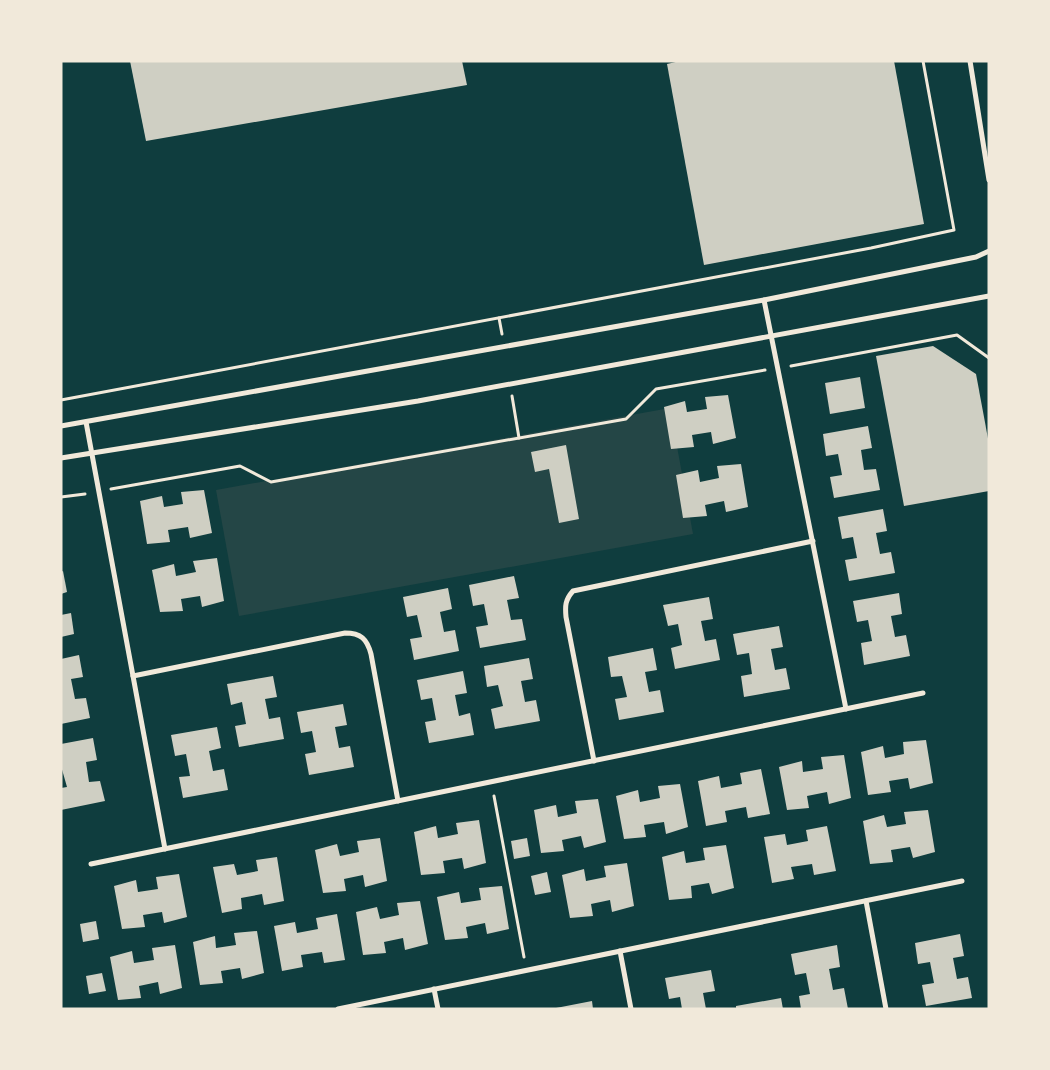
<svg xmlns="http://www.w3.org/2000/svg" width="1050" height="1070" font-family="Manrope,sans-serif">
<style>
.green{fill:#244646}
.building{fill:#cfcfc3}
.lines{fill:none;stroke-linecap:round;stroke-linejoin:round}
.path{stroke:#f1e9da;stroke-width:3}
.minor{stroke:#f1e9da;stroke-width:5}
</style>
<rect width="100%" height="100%" fill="#0f3d3e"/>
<polygon class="green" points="670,408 693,534 239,616 216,490"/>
<g class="building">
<polygon points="130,61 462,61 467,85 146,141"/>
<polygon points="680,61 894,61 924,224 704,265 667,64"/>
<polygon points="933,346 976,374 989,444 989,491 904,506 876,356"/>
<polygon points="860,377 865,408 830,414 825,383"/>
<polygon points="728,395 736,438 713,444 711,432 692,435 694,447 671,449 664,407 685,401 687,412 707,409 705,397"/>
<polygon points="868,426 872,448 861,450 864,470 876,469 880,490 834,498 830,477 842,475 838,454 826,456 823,434"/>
<polygon points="566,445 579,519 559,523 549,469 535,472 531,452"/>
<polygon points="741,464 748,507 726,512 724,501 705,505 707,516 683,518 676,475 698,470 700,482 719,478 717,466"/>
<polygon points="204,490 212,533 190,538 188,527 168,530 170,542 147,544 140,501 162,496 164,507 183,504 181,492"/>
<polygon points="883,509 887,531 876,533 880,554 891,552 895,573 849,581 845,560 857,558 853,537 842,539 838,517"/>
<polygon points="217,558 224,601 202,607 200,596 181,599 183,611 160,612 152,570 174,564 176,576 196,572 193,561"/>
<polygon points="63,571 67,592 61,594 61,572"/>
<polygon points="514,576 519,598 507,600 511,620 522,619 526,640 480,648 476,627 488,625 484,604 473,606 469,585"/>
<polygon points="448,588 452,609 440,612 444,632 455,630 459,651 414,660 410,639 422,637 417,615 407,617 403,597"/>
<polygon points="899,593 902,614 891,616 895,637 906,635 910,656 864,665 861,643 872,641 868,620 857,622 853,601"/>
<polygon points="709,597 713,619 701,621 705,641 716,639 720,660 675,669 671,648 682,645 678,624 668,626 663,605"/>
<polygon points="71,613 74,634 61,637 61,615"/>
<polygon points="779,626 783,647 771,649 775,670 786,668 790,689 744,697 741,676 752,674 749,653 737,655 733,634"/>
<polygon points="653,648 657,670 645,672 649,692 660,690 664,712 619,720 615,699 627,697 622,676 611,677 608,657"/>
<polygon points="79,655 83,677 71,679 75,699 86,698 90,718 61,724 61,659"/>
<polygon points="529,658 533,679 521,681 525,702 536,700 540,721 495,729 491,709 503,706 498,685 487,687 484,666"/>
<polygon points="463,671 467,693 455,695 459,716 470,713 474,735 429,743 425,722 436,720 432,698 421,700 417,680"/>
<polygon points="273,676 277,697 265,699 269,719 280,717 284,739 239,747 235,726 246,724 242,702 231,705 227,684"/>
<polygon points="343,704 347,725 335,727 339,748 350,746 354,767 309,775 305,754 316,752 312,731 301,733 297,712"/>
<polygon points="217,727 221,748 209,751 213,771 224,769 228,790 183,798 179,777 190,776 186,754 175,756 171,735"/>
<polygon points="93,738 97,760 86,762 89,782 100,781 105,801 61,810 61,788 67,787 61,766 61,744"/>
<polygon points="926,740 933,783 910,789 908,778 889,781 891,792 868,795 861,752 883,746 885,758 904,754 903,742"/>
<polygon points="844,755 851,798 829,804 827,792 807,796 809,808 787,810 779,767 802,761 803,772 823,769 821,757"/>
<polygon points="761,769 770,814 748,818 746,807 725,811 727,822 706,826 698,781 719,776 721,788 742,784 740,773"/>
<polygon points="680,784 688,827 666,834 664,822 644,825 646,837 624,839 616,796 638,790 640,802 660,798 658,786"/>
<polygon points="598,799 606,842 584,848 581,836 562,840 564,851 541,853 534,810 556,805 558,817 577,813 575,801"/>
<polygon points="928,810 935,852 913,858 910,847 891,850 893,862 870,864 863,821 884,815 887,827 906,824 904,812"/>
<polygon points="479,820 486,863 464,869 462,858 443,861 445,873 421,875 414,832 436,826 438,838 458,834 456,823"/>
<polygon points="827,826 836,871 814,875 812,864 791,867 794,879 772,883 764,837 785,834 787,845 808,841 806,830"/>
<polygon points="380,838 387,881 365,887 363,875 344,879 346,891 323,893 315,850 337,844 340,856 359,852 357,841"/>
<polygon points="527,838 530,856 514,859 511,841"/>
<polygon points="726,845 734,888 712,894 709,883 691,886 692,898 669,900 662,857 684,851 686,863 705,860 703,848"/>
<polygon points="277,857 284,901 264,905 262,894 241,898 242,909 222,913 213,867 234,864 237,875 258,871 256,860"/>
<polygon points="627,863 634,906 612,912 610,900 591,904 593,916 570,918 562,875 584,869 586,881 606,877 604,866"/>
<polygon points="547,872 551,892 535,895 531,876"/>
<polygon points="179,874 187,917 164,923 162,912 143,915 145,927 122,929 114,886 136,880 138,892 158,889 156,877"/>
<polygon points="502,886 509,929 487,934 485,923 466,927 468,938 445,940 437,897 459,892 461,903 481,900 479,888"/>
<polygon points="420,901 428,944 405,950 403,938 384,942 386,953 363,955 356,912 377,907 380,919 399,915 397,903"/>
<polygon points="337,914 345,960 324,963 322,952 301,955 303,967 282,971 274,926 295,922 297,933 318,929 316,918"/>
<polygon points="96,921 99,939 83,942 80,924"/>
<polygon points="257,931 264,973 242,979 240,968 221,971 223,983 200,985 193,942 215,936 216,948 236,945 234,933"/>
<polygon points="960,934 964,956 953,958 957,979 968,977 972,998 926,1006 922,985 934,983 930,962 918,964 915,943"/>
<polygon points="175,945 182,988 160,994 158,982 139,986 141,998 118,1000 110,957 132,951 134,963 154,960 152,948"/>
<polygon points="837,945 840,967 829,969 833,990 844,988 848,1009 801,1009 799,996 810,994 806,973 795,975 791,954"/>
<polygon points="711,970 715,991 703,993 706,1009 682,1009 680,997 669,999 665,978"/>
<polygon points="102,973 106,991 89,994 86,976"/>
<polygon points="781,998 783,1009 736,1009 736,1006"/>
<polygon points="592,1001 593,1009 556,1009 556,1008"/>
</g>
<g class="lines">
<g class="path">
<polyline points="499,318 502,334"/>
<polyline points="791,366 957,335 989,358"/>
<polyline points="512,396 519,438"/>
<polyline points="61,400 871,248 954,230 923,61"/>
<polyline points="111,489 240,466 271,482 626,419 656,389 765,370"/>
<polyline points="61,497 85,494"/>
<polyline points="494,796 524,957"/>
</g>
<g class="minor">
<polyline points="970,61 989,180"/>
<polyline points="764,300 846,709"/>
<polyline points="86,422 165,849"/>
<polyline points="61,426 764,300 976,257 989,251"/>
<polyline points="61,458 418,401 989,296"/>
<path d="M133,676L345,633C361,633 367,639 371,654L398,801"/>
<path d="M594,761L566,617C565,606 565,600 573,591L813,541"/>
<polyline points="91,864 923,693"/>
<polyline points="866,901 886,1009"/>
<polyline points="620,951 631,1009"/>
<polyline points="434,989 438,1009"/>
<polyline points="338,1009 962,881"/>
</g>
</g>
<rect width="1050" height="1070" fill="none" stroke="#f1e9da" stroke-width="125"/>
</svg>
